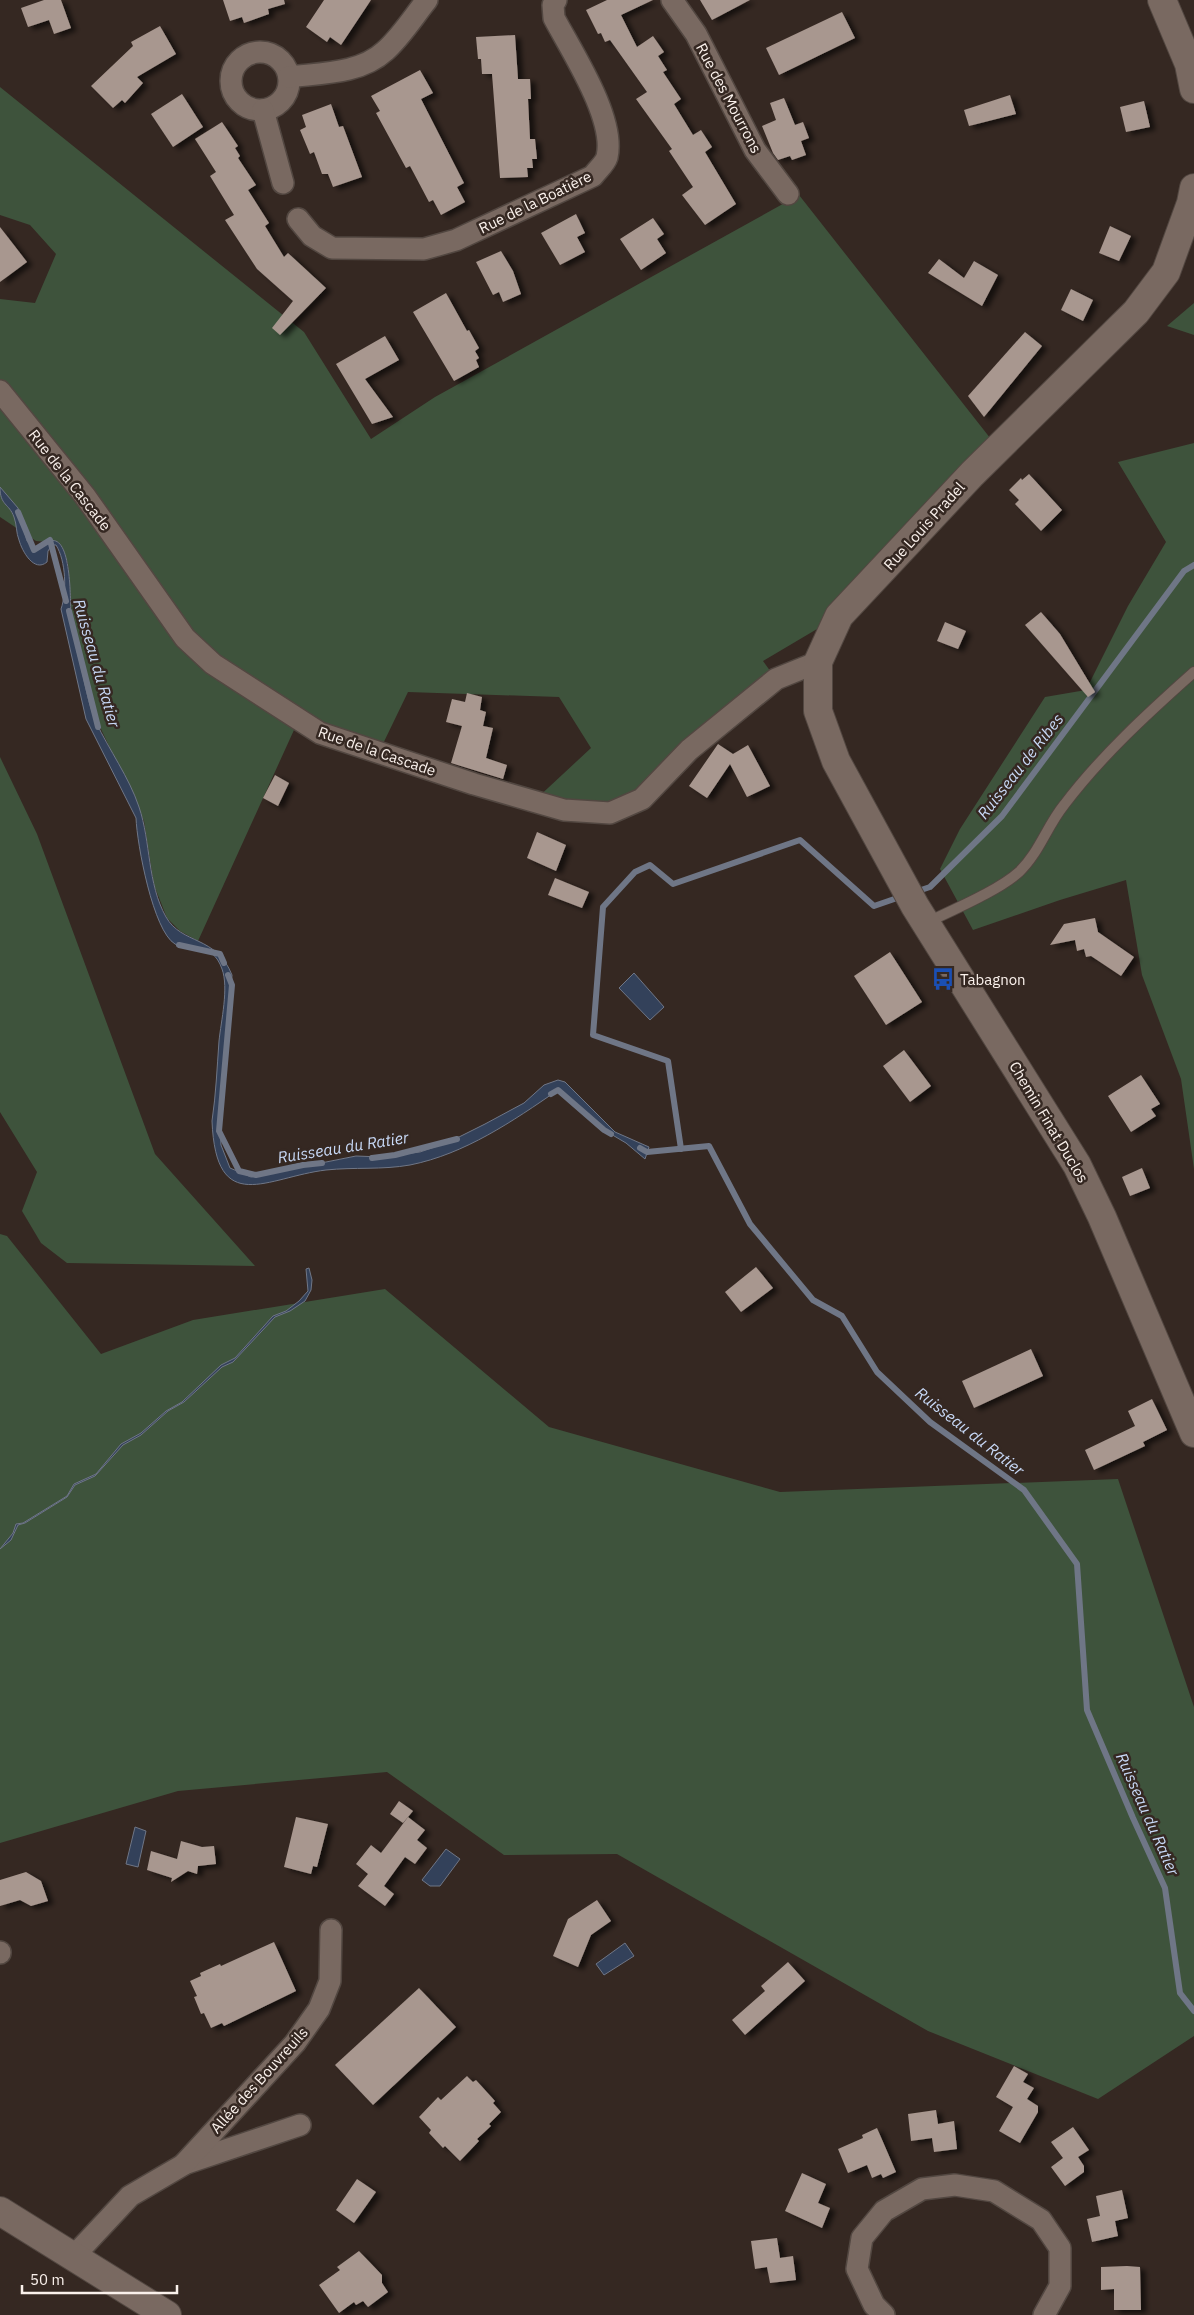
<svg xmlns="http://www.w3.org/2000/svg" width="1194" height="2315" font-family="'IBM Plex Sans',sans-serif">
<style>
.green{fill:#3e533c}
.water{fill:#33415a;stroke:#6f7686}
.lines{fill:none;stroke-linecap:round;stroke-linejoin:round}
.stream{stroke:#6f7686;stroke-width:6}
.building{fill:#a8978f;filter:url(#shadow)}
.lane-casing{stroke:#524741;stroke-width:12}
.street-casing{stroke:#524741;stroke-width:24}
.secondary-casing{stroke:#524741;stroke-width:30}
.lane{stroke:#796961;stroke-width:10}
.street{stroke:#796961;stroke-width:21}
.secondary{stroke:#796961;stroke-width:28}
.labels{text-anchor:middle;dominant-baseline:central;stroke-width:5;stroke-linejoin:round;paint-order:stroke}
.street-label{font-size:15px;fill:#faf1ec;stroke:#352822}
.poi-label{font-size:15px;fill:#faf1ec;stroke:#352822;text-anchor:start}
.water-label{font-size:16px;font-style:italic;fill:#c8d9f7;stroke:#352822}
</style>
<defs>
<filter id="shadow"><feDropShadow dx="5.5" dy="3" stdDeviation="2.5" flood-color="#0009"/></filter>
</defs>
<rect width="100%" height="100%" fill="#352822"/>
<g class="green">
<polygon points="0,87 304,332 371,439 435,397 799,195 998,448 839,616 763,661 776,679 610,813 534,801 591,748 559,697 408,692 379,752 299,719 198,941 180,931 167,918 154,885 144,821 101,729 73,632 68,563 59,543 36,541 0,517 0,299 35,303 56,254 30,225 0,215"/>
<polygon points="1194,303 1194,335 1167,326"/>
<polygon points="1194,443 1194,1169 1181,1079 1142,975 1126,880 1060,900 973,930 940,869 960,829 1045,697 1086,690 1128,606 1166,542 1118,462"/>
<polygon points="0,757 37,834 155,1154 255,1266 67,1263 41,1243 22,1211 37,1172 0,1112"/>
<polygon points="0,1234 7,1236 101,1354 193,1320 385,1289 549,1427 780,1492 1118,1479 1194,1707 1194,2036 1098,2099 928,2031 617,1854 504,1855 387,1772 178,1791 0,1843"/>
</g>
<g class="water">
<path d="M0,487L18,508L27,541L34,549L38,550C42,547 46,542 50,541C73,534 70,608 71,619C73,633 76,649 80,663C85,682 88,704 96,722C109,750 129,777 139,807C151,842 147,883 166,917C182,945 216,935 232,975L220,1125L221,1145L230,1168L251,1177L356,1156L382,1157L420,1152L449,1142L485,1124L524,1103L544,1085L558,1080L565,1082L615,1132L649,1147L645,1159L626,1143L604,1130L558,1090C513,1121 465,1154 410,1165C382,1170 354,1167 326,1170C267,1177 216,1218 212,1121C216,1094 217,1068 219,1041C221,1021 229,988 222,969C212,940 190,953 175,944C153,931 137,844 136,818L86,719L61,609C67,592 66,561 56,545H52L48,551L47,562C34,573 22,551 19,540C16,533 17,525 14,517C9,503 0,506 0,487Z"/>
<polygon points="634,973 664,1007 650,1020 619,988"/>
<polygon points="309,1268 312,1280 311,1290 305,1301 290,1311 275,1317 233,1362 222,1367 184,1402 168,1411 141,1435 123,1445 95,1476 75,1485 67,1497 25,1523 18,1525 11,1540 0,1549 13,1533 16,1524 23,1523 67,1496 74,1484 96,1474 121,1444 141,1433 166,1411 182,1402 221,1365 235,1358 273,1316 286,1311 299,1301 308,1291 306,1269"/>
<polygon points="135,1827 146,1831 138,1867 126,1864"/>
<polygon points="446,1849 460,1859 440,1886 430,1886 422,1880"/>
<polygon points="625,1943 634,1956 604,1975 596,1964"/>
</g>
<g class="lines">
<g class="stream">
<polyline points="18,512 34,550 50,540 66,601"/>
<polyline points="69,611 98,727"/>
<polyline points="915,892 930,887 1002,816 1184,571 1194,565"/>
<polyline points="179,945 220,954 224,963"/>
<polyline points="228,975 232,985 219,1131 239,1171 256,1175 303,1165 322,1163"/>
<polyline points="551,1094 558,1090 604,1130 611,1134"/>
<polyline points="640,1148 647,1152 709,1146 750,1224 813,1300 842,1316 877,1372 930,1422 1024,1490 1077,1564 1087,1710 1133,1818 1165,1888 1180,1993 1194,2011"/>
<polyline points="681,1149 668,1061 593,1035 603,907 635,872 650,865 673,884 800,840 874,906 903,896"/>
<polyline points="372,1158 395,1155 457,1139"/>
</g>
</g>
<g class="building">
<polygon points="44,0 61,0 71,28 54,34 49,20 28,27 21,8"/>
<polygon points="223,0 284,0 285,4 268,9 269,14 244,23 242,17 230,21"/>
<polygon points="324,0 371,0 341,45 330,37 327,42 306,27"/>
<polygon points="607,0 653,0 621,15 637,47 653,36 664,52 658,56 667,70 663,72 681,99 674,104 693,135 701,130 712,147 705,152 736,204 705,225 682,195 693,187 669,151 672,149 636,99 647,92 610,40 605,42 601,33 598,34 586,10"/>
<polygon points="700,0 750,0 712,20"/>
<polygon points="842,12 855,38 779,75 766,48"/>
<polygon points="160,26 176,54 137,77 143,83 125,103 122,100 113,108 91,86 133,46 131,42"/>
<polygon points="515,35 518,79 530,79 531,99 528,99 530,139 535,139 537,159 532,159 533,168 527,168 528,177 500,178 492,74 482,74 481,59 478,59 476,37"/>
<polygon points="420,70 433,93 421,99 464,183 457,187 465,202 441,215 433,200 429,202 410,166 406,168 376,113 380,111 371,96"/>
<polygon points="182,94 203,127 173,147 151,114"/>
<polygon points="1010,95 1016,114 969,126 964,110"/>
<polygon points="784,98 795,125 803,122 809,138 801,141 806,155 792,160 790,156 778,160 773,153 762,126 776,120 770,103"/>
<polygon points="1144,101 1150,127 1126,132 1120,107"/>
<polygon points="331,104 339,127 343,126 362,177 333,187 328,174 322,174 314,152 310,154 300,130 306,127 302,115"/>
<polygon points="222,122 238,146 235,148 240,156 238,158 256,185 248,190 269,223 265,226 284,257 288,253 326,288 280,335 272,328 293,301 257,269 225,220 234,215 210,176 216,172 195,139"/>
<polygon points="576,214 585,233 577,237 585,252 560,265 541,233"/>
<polygon points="653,218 664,234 657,239 666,253 641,270 620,239"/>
<polygon points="1110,226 1131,236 1119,261 1099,253"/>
<polygon points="0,227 27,262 0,282"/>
<polygon points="501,251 513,271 521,294 503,302 499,292 493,295 476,262"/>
<polygon points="939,259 964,278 974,261 998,275 982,306 928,273"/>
<polygon points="1071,289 1093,300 1083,321 1061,310"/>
<polygon points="446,293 467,331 469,330 479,348 475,351 479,358 476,360 479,367 454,381 413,312"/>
<polygon points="1025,332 1042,346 984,417 968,396"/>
<polygon points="385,336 399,360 365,379 393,417 372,424 336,364"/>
<polygon points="1029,474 1062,510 1041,531 1015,504 1019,500 1009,490 1021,478 1022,480"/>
<polygon points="1041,612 1060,634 1095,692 1088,697 1025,625"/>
<polygon points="945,622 966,631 958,649 937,641"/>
<polygon points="467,693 482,697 480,710 486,712 483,726 493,728 486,758 507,765 503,779 451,763 462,726 446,722 452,699 465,702"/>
<polygon points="718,744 733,754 748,745 770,786 747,797 730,764 707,798 689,786"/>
<polygon points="275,775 289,783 278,806 263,798"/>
<polygon points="537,832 566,845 556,871 527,858"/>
<polygon points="555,878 589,892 582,908 548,895"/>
<polygon points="1095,918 1098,932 1134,957 1121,976 1091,956 1086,957 1084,949 1077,951 1075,940 1050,945 1064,924"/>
<polygon points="890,952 922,1002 886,1025 854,976"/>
<polygon points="904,1050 931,1086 910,1102 883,1066"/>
<polygon points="1141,1075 1160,1104 1151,1109 1156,1116 1131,1132 1108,1096"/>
<polygon points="1142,1168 1150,1188 1130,1196 1122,1177"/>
<polygon points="756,1267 773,1288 741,1312 725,1292"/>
<polygon points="1031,1349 1043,1376 974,1408 962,1381"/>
<polygon points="1152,1399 1167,1430 1143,1442 1145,1446 1094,1470 1085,1450 1135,1426 1128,1411"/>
<polygon points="399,1801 413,1811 403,1823 390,1814"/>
<polygon points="296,1817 328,1824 317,1867 313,1866 311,1874 284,1867"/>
<polygon points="408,1817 425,1830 417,1840 427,1848 415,1864 405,1857 384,1886 394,1894 385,1906 358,1886 368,1874 356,1864 371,1845 381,1853"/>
<polygon points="181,1841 202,1847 214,1846 216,1864 198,1866 197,1874 188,1871 171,1882 172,1878 147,1870 151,1851 177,1859"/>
<polygon points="26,1872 41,1881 48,1901 31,1906 20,1900 0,1906 0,1880"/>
<polygon points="597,1900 611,1921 591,1935 578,1967 553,1956 568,1919"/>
<polygon points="274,1942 296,1991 224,2026 222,2023 211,2028 204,2013 201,2014 194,1997 197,1996 190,1981 201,1976 200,1973 220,1964 221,1966"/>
<polygon points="788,1962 805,1981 745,2035 732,2020 765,1991 761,1986"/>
<polygon points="419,1988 456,2027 373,2105 335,2065"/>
<polygon points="1014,2066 1028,2074 1023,2082 1034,2088 1027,2099 1038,2106 1038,2112 1020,2143 999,2131 1013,2107 996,2097"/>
<polygon points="467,2076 473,2082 476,2080 495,2101 493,2103 501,2112 489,2124 491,2126 477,2139 479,2141 460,2161 445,2146 443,2148 429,2133 431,2130 419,2117 438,2097 441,2100"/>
<polygon points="936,2110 938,2124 954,2121 957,2149 934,2152 932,2138 911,2141 908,2114"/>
<polygon points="1073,2127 1089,2150 1078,2157 1084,2166 1084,2172 1065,2186 1051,2167 1063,2158 1051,2142"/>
<polygon points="877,2128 896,2172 883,2178 881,2174 872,2178 867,2165 848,2173 838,2149 863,2138 862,2135"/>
<polygon points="802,2173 826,2184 818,2203 830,2208 822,2228 785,2211"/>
<polygon points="357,2179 376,2192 354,2223 336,2210"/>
<polygon points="1122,2190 1128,2218 1115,2221 1118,2236 1092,2242 1087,2219 1100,2216 1096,2196"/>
<polygon points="777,2238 780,2258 793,2256 796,2280 770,2283 767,2267 755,2269 751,2241"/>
<polygon points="359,2251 382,2275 382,2283 388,2292 368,2307 363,2301 356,2305 354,2302 339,2313 319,2285 340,2270 337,2267"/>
<polygon points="1127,2266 1140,2267 1141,2310 1114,2310 1114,2289 1101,2290 1101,2267"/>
</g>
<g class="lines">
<defs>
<path id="lane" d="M926,923C952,910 998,891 1019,872C1039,853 1047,826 1064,805C1101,756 1148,713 1194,672"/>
<g id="street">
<polyline points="672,0 696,34 755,150 788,194"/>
<circle cx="260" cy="81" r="29"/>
<path d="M289,77C321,73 360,74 385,51C401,37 414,16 427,0"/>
<polyline points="263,110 283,183"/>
<path d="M298,219L312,236L332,248L424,249L456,240L593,176C597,170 605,164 607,157C616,119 572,52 554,18L553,5L556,0"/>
<polyline points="0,391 85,496 185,638 213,664 320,733 474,784 564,810 610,813 642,799 689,750 776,679 818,662"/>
<polyline points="0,1953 0,1952"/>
<polyline points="184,2164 300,2125"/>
<polyline points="73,2257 130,2196 183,2165 295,2043 319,2009 330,1981 331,1930"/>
<polyline points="884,2315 874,2305 857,2269 862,2238 884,2211 922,2189 955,2185 994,2191 1041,2220 1060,2248 1060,2286 1044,2315"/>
</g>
<g id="secondary">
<polyline points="1162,0 1189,64 1194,89"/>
<polyline points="1194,188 1191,203 1166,272 1136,312 972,474 839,616 818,662 818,711 836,761 915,906 1077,1165 1102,1217 1194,1433"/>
<polyline points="0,2211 167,2315"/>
</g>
</defs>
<use href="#lane" class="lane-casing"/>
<use href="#street" class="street-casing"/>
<use href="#secondary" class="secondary-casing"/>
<use href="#lane" class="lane"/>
<use href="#street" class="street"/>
<use href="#secondary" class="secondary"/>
</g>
<defs>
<symbol id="bus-bare" viewBox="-9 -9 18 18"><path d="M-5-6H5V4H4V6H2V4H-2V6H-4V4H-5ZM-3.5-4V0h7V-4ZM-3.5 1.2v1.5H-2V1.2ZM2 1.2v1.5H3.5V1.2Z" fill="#1a4fb4" stroke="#352822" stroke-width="2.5" paint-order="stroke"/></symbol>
</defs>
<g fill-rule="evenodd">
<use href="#bus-bare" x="927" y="963" width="32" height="32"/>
</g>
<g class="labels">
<g class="street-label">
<text transform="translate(729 98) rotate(62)">Rue des Mourrons</text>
<text transform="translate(535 202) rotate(-26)">Rue de la Boatière</text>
<text transform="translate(70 480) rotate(52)">Rue de la Cascade</text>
<text transform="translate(924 526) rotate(-48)">Rue Louis Pradel</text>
<text transform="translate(377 751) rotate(19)">Rue de la Cascade</text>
<text transform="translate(1049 1122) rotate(59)">Chemin Finat Duclos</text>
<text transform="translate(259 2080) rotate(-48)">Allée des Bouvreuils</text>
</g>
<g class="poi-label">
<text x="960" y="979">Tabagnon</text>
</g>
<g class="water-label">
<text transform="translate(97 663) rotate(74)">Ruisseau du Ratier</text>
<text transform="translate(1020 766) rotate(-52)">Ruisseau de Ribes</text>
<text transform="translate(343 1147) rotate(-9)">Ruisseau du Ratier</text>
<text transform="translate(970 1431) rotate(38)">Ruisseau du Ratier</text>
<text transform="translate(1148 1814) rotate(66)">Ruisseau du Ratier</text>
</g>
</g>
<path d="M22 2285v8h155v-8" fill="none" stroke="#faf1ec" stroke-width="2.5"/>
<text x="30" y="2285" font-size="15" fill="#faf1ec" stroke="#352822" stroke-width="4" paint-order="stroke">50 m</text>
</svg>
